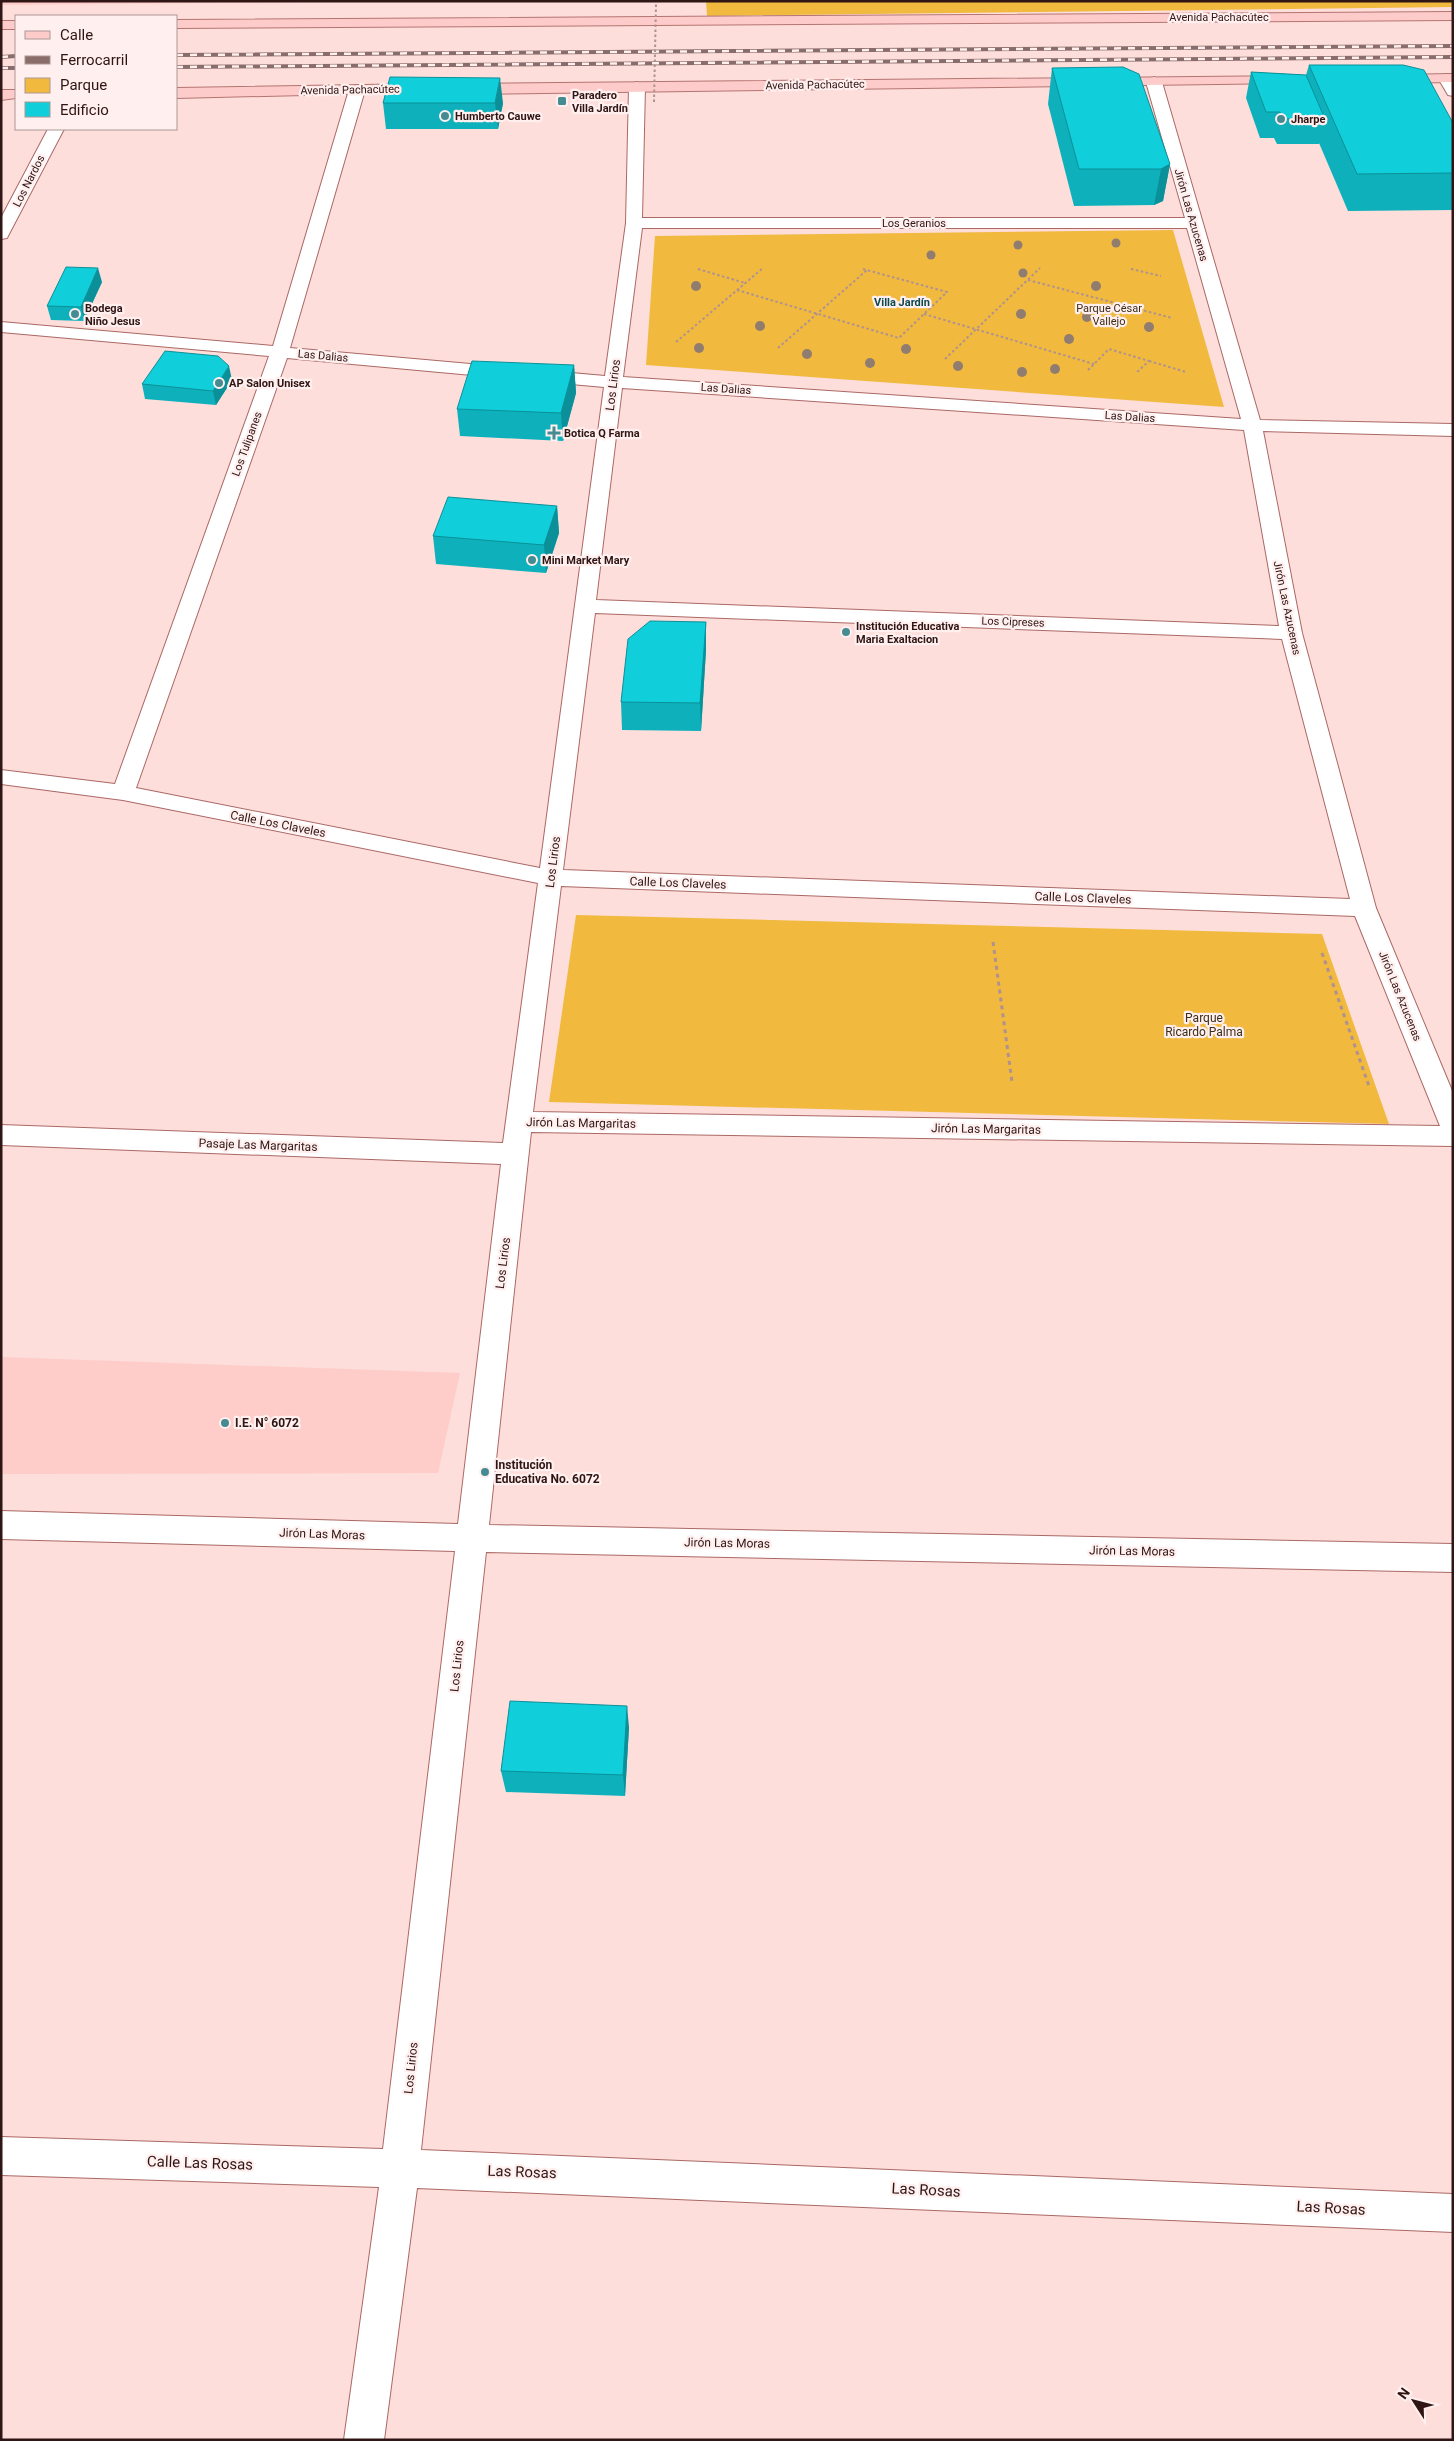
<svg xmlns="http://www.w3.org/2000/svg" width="1454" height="2441" font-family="Roboto,sans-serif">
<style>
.built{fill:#feccc9}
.green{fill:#f1b93e}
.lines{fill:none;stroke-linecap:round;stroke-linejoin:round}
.minor-casing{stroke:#ab6865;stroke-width:2}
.major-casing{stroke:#b47572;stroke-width:2}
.path-far1{stroke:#af9290;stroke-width:2;stroke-dasharray:2.5 2.5;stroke-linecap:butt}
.path{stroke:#af9290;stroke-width:3;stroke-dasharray:4 4;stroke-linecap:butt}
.minor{fill:#fff;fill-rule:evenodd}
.major{fill:#fdcbc9;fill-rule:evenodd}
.rail-casing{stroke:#896d6b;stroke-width:4}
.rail{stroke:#ffefee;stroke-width:2.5;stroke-dasharray:7;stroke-linecap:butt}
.path-bridge{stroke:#af9290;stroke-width:2;stroke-dasharray:2.5 2.5;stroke-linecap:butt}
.tree{fill:#917d70}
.wall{fill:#0eb1bb}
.shaded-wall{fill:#0b9099}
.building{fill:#10ceda;stroke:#0b9099}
.poi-dot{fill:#458c92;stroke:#ffefee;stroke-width:2}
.labels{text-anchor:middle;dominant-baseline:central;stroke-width:4.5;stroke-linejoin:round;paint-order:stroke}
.far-street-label{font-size:11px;fill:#2f1514;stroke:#ffefee}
.far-poi-label{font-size:11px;font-weight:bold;fill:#2f1514;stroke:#ffefee;text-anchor:start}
.far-neighbourhood-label{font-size:11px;font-weight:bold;fill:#0a4a4f;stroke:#ffefee}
.far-park-label{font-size:11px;fill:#392e18;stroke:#ffefee}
.street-label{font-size:12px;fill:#2f1514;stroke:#ffefee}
.park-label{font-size:12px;fill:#392e18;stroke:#ffefee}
.poi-label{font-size:12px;font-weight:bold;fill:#2f1514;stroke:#ffefee;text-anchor:start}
.near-street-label{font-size:15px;fill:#2f1514;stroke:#ffefee}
</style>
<rect width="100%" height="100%" fill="#fddedb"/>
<g class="built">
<polygon points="1,1 393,1 1,5"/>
<polygon points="1,1357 460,1373 438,1473 1,1474"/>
</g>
<g class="green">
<polygon points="706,1 1453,1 1453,7 707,16"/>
<polygon points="1173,230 1224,407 646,365 655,236"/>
<polygon points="576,915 1322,934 1389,1124 549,1102"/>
</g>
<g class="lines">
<defs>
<g id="minor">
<polygon points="1445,74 1450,75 1453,78 1453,96 1448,95 1438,78"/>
<path d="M1154,77L1162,82L1260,420L1453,424V436L1263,431L1302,633L1376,908L1453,1093V1146L531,1132L489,1525L1453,1544V1572L486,1552L421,2150L1453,2194V2232L417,2188L384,2440H344L379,2187L1,2175V2137L383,2149L455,1551L1,1539V1511L458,1524L501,1164L1,1145V1125L503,1143L538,883L123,800L1,784V770L115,784L269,356L1,332V322L273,346L349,90L357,85L365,90L290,348L605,376L626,223L629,87L632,84L637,82L645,87L642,218H1185L1146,82ZM642,228H1187L1241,419L623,377ZM287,358L604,387L540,868L136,788ZM622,388L1244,430L1279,626L596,600ZM595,613L1282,639L1350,899L563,870ZM561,886L1355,916L1440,1126L533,1112Z"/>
<polygon points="48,129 64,129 9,234 7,238 1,239 1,218"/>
</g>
<g id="major">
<polygon points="1453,12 1453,20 176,28 176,20"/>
<rect x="1" y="21" width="15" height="8"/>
<polygon points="1453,74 1453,82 1392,83 1385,79 1392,75"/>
<polygon points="1286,76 1293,80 1291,83 464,94 456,89 464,84"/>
<polygon points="424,84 432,89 429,92 176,98 176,88"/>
<polygon points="1,90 16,90 16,98 1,100"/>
</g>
</defs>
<use href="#minor" class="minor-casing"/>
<use href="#major" class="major-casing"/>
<g class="path-far1">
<polyline points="698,269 745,283"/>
<polyline points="1131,269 1161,276"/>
<polyline points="1028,280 1172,318"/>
<polyline points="737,290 899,338 947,292 863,269"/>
<polyline points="924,314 1094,364"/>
<polyline points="676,342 763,268"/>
<polyline points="778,348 867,270"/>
<polyline points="945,359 1040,268"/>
<polyline points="1149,361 1186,372"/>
<polyline points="1088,370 1109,349 1149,361 1136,373"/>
</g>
<g class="path">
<polyline points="993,942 1012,1082"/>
<polyline points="1322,953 1369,1086"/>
</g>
<use href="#minor" class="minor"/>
<use href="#major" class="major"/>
<defs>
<g id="rail">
<polyline points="176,55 1453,46"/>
<polyline points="1,57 16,56"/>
<polyline points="176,67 1453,57"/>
<polyline points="1,68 16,68"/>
</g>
</defs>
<use href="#rail" class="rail-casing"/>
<use href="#rail" class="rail"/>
<polyline class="path-bridge" points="654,102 656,4"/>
</g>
<g class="tree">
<circle cx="1116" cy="243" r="4.5"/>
<circle cx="1018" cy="245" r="4.5"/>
<circle cx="931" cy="255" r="4.5"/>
<circle cx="1023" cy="273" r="4.5"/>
<circle cx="696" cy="286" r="5"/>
<circle cx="1096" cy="286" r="5"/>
<circle cx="1021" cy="314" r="5"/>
<circle cx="1087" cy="317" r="5"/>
<circle cx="760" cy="326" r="5"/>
<circle cx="1149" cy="327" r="5"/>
<circle cx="1069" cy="339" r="5"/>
<circle cx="699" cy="348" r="5"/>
<circle cx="906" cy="349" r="5"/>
<circle cx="807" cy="354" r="5"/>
<circle cx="870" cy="363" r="5"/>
<circle cx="958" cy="366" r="5"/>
<circle cx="1055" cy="369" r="5"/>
<circle cx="1022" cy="372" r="5"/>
</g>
<g class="wall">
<polygon points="1309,65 1453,123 1453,210 1348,211 1319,143 1319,144 1277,144 1274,138 1260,138 1246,98 1251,72 1306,75"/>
<polygon points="1052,68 1170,164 1163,201 1154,205 1074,206 1048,104"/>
<polygon points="383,103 503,103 498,129 386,129"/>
<polygon points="102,282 84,321 51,320 47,306"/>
<polygon points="574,365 576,393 563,441 460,436 457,409"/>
<polygon points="232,380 216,405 145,399 142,384"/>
<polygon points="557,506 559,533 546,573 436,564 433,536"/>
<polygon points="706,622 706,650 701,731 622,730 621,702"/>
<polygon points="629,1727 625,1796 506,1792 501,1771"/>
</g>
<g class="shaded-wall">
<polygon points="500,78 503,103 498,129 495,103"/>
<polygon points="1170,164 1163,201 1154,205 1161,169"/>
<polygon points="98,268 102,282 84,321 81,307"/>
<polygon points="574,365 576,393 563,441 561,413"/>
<polygon points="229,366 232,380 216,405 213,391"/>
<polygon points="557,506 559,533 546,573 544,545"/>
<polygon points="706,622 706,650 701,731 700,703"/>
<polygon points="627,1706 629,1727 625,1796 623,1775"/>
</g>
<g class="building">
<polygon points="1309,65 1403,65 1424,70 1453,123 1453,173 1357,174"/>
<polygon points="1123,67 1139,74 1170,164 1161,169 1079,169 1052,68"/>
<polygon points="1251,72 1306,75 1325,119 1282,119 1280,112 1266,112"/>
<polygon points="390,77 500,78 495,103 383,103"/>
<polygon points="66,267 98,268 81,307 47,306"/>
<polygon points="165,351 218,356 229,366 213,391 142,384"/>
<polygon points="472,361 574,365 561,413 457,409"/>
<polygon points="448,497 557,506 544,545 433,536"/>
<polygon points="650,621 706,622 700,703 621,702 628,639"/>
<polygon points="510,1701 627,1706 623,1775 501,1771"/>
</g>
<g class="poi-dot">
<rect x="557" y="96" width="10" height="10" rx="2.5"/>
<circle cx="445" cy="116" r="5"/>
<circle cx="1281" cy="119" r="5"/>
<circle cx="75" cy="314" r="5"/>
<circle cx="219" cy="383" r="5"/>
<path d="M551.5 425.5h5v5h5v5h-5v5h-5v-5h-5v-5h5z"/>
<circle cx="532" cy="560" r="5"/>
<circle cx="846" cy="632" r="5"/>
<circle cx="225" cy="1423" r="5"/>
<circle cx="485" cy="1472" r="5"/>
</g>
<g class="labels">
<g class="far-street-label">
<text x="1219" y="17">Avenida Pachacútec</text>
<text transform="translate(815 85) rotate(-1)">Avenida Pachacútec</text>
<text transform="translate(350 90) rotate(-1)">Avenida Pachacútec</text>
<text transform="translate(29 181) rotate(-63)">Los Nardos</text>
<text transform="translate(1191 215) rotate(74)">Jirón Las Azucenas</text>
<text x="914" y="223">Los Geranios</text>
<text transform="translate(323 356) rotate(5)">Las Dalias</text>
<text transform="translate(726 389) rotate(4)">Las Dalias</text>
<text transform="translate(1130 417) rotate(4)">Las Dalias</text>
<text transform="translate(247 444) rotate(-70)">Los Tulipanes</text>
<text transform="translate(1287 608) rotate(78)">Jirón Las Azucenas</text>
<text transform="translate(1013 622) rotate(2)">Los Cipreses</text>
<text transform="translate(1400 996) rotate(68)">Jirón Las Azucenas</text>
</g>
<g class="far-poi-label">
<text x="572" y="95">Paradero<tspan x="572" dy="13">Villa Jardín</tspan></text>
<text x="455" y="116">Humberto Cauwe</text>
<text x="1291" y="119">Jharpe</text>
<text x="85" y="308">Bodega<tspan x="85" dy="13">Niño Jesus</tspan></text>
<text x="229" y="383">AP Salon Unisex</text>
<text x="564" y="433">Botica Q Farma</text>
<text x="542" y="560">Mini Market Mary</text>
<text x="856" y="626">Institución Educativa<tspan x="856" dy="13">Maria Exaltacion</tspan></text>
</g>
<g class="far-neighbourhood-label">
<text x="902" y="302">Villa Jardín</text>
</g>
<g class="far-park-label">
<text x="1109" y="308">Parque César<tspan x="1109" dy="13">Vallejo</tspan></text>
</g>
<g class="street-label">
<text transform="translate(613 385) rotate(-83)">Los Lirios</text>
<text transform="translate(278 824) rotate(11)">Calle Los Claveles</text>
<text transform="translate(553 862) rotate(-83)">Los Lirios</text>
<text transform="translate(678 883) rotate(2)">Calle Los Claveles</text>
<text transform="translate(1083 898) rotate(2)">Calle Los Claveles</text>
<text transform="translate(581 1123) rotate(1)">Jirón Las Margaritas</text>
<text transform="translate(986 1129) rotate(1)">Jirón Las Margaritas</text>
<text transform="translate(258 1145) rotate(2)">Pasaje Las Margaritas</text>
<text transform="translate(503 1263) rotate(-83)">Los Lirios</text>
<text transform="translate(322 1534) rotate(2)">Jirón Las Moras</text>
<text transform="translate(727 1543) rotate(1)">Jirón Las Moras</text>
<text transform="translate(1132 1551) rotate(1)">Jirón Las Moras</text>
<text transform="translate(457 1666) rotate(-84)">Los Lirios</text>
<text transform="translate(411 2068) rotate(-84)">Los Lirios</text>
</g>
<g class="park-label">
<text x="1204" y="1018">Parque<tspan x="1204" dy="14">Ricardo Palma</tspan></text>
</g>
<g class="poi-label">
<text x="235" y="1423">I.E. N° 6072</text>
<text x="495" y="1465">Institución<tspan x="495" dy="14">Educativa No. 6072</tspan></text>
</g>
<g class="near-street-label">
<text transform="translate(200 2163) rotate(2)">Calle Las Rosas</text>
<text transform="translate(522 2172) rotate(2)">Las Rosas</text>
<text transform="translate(926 2190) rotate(3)">Las Rosas</text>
<text transform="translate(1331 2208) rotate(3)">Las Rosas</text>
</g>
</g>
<rect width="1454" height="2441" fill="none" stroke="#2f1514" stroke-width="5"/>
<rect x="15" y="15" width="162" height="115" fill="#ffefee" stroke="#ac9897"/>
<rect x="25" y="31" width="25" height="8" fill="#fdcbc9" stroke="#ac9897"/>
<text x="60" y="40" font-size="15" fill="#2f1514">Calle</text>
<rect x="25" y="56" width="25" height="8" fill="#896d6b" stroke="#ac9897"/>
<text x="60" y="65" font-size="15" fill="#2f1514">Ferrocarril</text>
<rect x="25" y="78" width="25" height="15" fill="#f1b93e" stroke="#ac9897"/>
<text x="60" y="90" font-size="15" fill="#2f1514">Parque</text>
<rect x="25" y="102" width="25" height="15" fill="#10ceda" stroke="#ac9897"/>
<text x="60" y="115" font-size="15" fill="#2f1514">Edificio</text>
<g transform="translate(1414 2401) rotate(306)" stroke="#ffefee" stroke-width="4" paint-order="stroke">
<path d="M0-4L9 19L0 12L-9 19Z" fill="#2f1514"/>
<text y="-8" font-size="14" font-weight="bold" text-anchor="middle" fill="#2f1514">N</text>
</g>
</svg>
